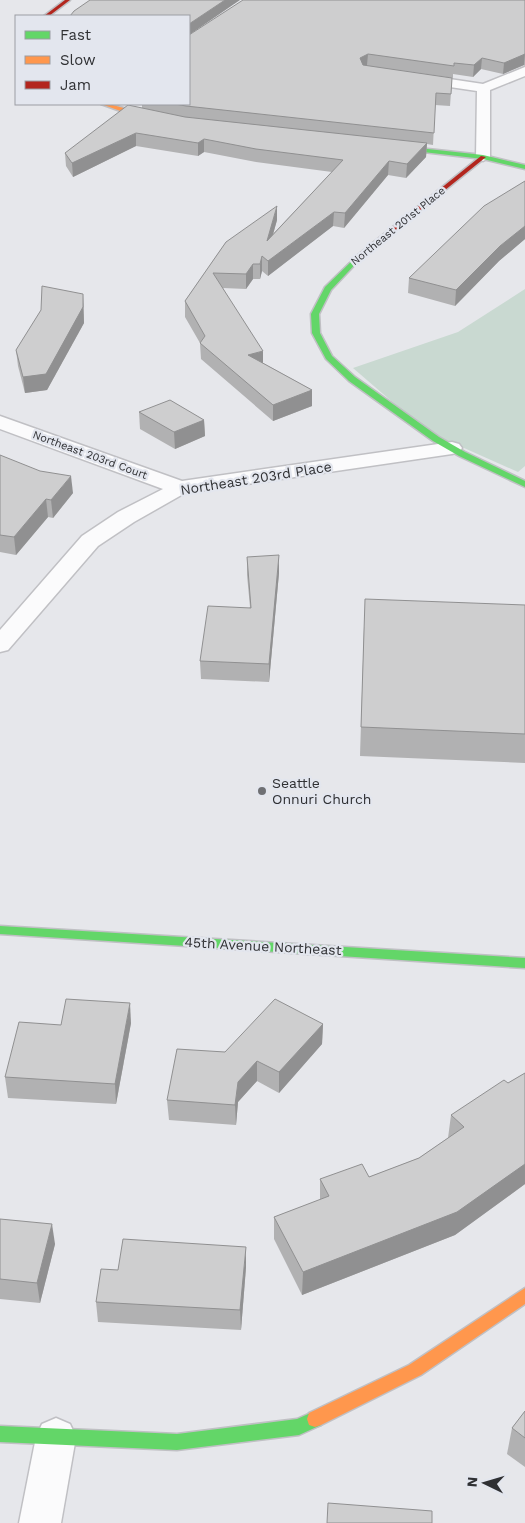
<svg xmlns="http://www.w3.org/2000/svg" width="525" height="1523" font-family="'Work Sans',sans-serif">
<style>
.green{fill:#c9d9d1}
.lines{fill:none;stroke-linecap:round;stroke-linejoin:round}
.street-casing{stroke:#c0c0c4;stroke-width:3}
.fast-casing{stroke:#c0c0c4;stroke-width:3}
.slow-casing{stroke:#c0c0c4;stroke-width:3}
.jam-casing{stroke:#c0c0c4;stroke-width:3}
.street{fill:#fbfbfc;fill-rule:evenodd}
.fast{fill:#63d668;fill-rule:evenodd}
.slow{fill:#ff974d;fill-rule:evenodd}
.jam{fill:#b3261e;fill-rule:evenodd}
.wall{fill:#b1b1b2}
.shaded-wall{fill:#909091}
.building{fill:#cececf;stroke:#909091}
.poi-dot{fill:#6f7073;stroke:#e3e6ee;stroke-width:2}
.labels{text-anchor:middle;dominant-baseline:central;stroke-width:4.5;stroke-linejoin:round;paint-order:stroke}
.far-street-label{font-size:11px;fill:#2f3033;stroke:#e3e6ee}
.street-label{font-size:14px;fill:#2f3033;stroke:#e3e6ee}
.poi-label{font-size:14px;fill:#2f3033;stroke:#e3e6ee;text-anchor:start}
</style>
<rect width="100%" height="100%" fill="#e6e7eb"/>
<polygon class="green" points="525,289 525,466 518,472 426,431 353,368 458,332"/>
<g class="lines">
<defs>
<g id="street">
<polygon points="525,67 525,76 490,90 490,157 483,161 476,157 477,91 416,82 410,78 416,74 483,84"/>
<polygon points="0,416 182,481 452,442 459,444 462,448 459,452 452,454 185,493 134,522 98,546 8,650 0,652 0,630 82,536 118,512 163,489 0,429"/>
<polygon points="56,1418 70,1424 76,1437 61,1523 19,1523 36,1437 42,1424"/>
</g>
<g id="fast">
<polygon points="391,145 483,155 525,165 525,169 483,159 389,148 389,146"/>
<polygon points="358,255 363,256 331,290 319,314 320,333 332,356 355,377 439,437 465,452 525,481 525,487 459,456 433,441 349,381 326,359 312,333 311,314 325,287"/>
<polygon points="0,926 525,958 525,968 0,934"/>
<polygon points="315,1411 321,1413 323,1419 321,1425 299,1435 177,1450 0,1442 0,1426 177,1434 297,1419"/>
</g>
<g id="slow">
<polygon points="101,104 109,104 160,118 157,120 129,114"/>
<polygon points="525,1288 525,1304 421,1375 321,1425 315,1427 309,1425 307,1419 309,1413 409,1365"/>
</g>
<g id="jam">
<polygon points="65,0 70,0 49,16 44,16"/>
<polygon points="481,156 486,157 362,257 358,257 358,255"/>
</g>
</defs>
<use href="#street" class="street-casing"/>
<use href="#fast" class="fast-casing"/>
<use href="#slow" class="slow-casing"/>
<use href="#jam" class="jam-casing"/>
<use href="#street" class="street"/>
<use href="#fast" class="fast"/>
<use href="#slow" class="slow"/>
<use href="#jam" class="jam"/>
</g>
<g class="wall">
<polygon points="525,0 525,66 524,65 503,74 481,69 473,77 453,74 453,78 367,65 452,78 450,106 435,105 433,145 427,144 426,157 406,178 388,175 344,228 333,226 268,276 262,271 260,279 253,279 246,289 223,288 263,363 312,390 312,406 273,421 201,359 200,343 185,317 185,301 226,242 277,220 273,234 332,172 256,162 204,152 198,156 136,146 73,177 66,166 65,153 142,108 142,104 189,104"/>
<polygon points="525,181 525,239 499,261 455,306 408,293 409,278"/>
<polygon points="83,294 84,323 47,390 25,393 18,366 16,350"/>
<polygon points="139,412 204,420 205,436 175,449 140,429"/>
<polygon points="0,455 73,493 53,518 48,517 16,555 0,552"/>
<polygon points="247,557 279,573 269,682 201,679 200,661 250,607 247,575"/>
<polygon points="525,605 525,763 360,756 364,627"/>
<polygon points="131,1023 116,1104 8,1098 5,1077 61,1025"/>
<polygon points="323,1024 322,1044 279,1093 257,1081 238,1102 236,1125 169,1120 167,1100 225,1052"/>
<polygon points="525,1073 525,1184 455,1235 302,1295 274,1239 274,1217 320,1200 320,1179 369,1177 419,1158 448,1138 451,1115 508,1083"/>
<polygon points="0,1219 55,1244 40,1303 0,1299"/>
<polygon points="246,1267 241,1330 98,1322 96,1302 118,1270"/>
<polygon points="525,1411 525,1467 507,1454 512,1428"/>
</g>
<g class="shaded-wall">
<polygon points="225,0 240,0 189,35 189,24"/>
<polygon points="368,54 367,65 360,69 360,58"/>
<polygon points="525,54 524,65 503,74 504,63"/>
<polygon points="482,58 481,69 473,77 474,65"/>
<polygon points="136,133 136,146 73,177 72,163"/>
<polygon points="204,139 204,152 198,156 198,143"/>
<polygon points="427,143 426,157 406,178 407,164"/>
<polygon points="389,161 388,175 344,228 345,213"/>
<polygon points="277,206 277,220 267,256 267,241"/>
<polygon points="334,212 333,226 268,276 268,261"/>
<polygon points="525,226 525,239 499,261 455,306 456,290 500,246"/>
<polygon points="262,256 262,271 260,279 260,264"/>
<polygon points="253,264 253,279 246,289 246,274"/>
<polygon points="83,294 84,323 47,390 25,393 23,377"/>
<polygon points="263,351 263,368 248,355"/>
<polygon points="312,390 312,406 273,421 273,405"/>
<polygon points="204,420 205,436 175,449 174,432"/>
<polygon points="71,476 73,493 53,518 51,500"/>
<polygon points="46,499 48,517 16,555 14,537"/>
<polygon points="279,555 279,573 269,682 269,664"/>
<polygon points="130,1003 131,1023 116,1104 115,1084"/>
<polygon points="323,1024 322,1044 279,1093 279,1072"/>
<polygon points="257,1061 257,1081 238,1102 236,1125 235,1105 238,1082"/>
<polygon points="525,1164 525,1184 455,1235 302,1295 303,1272"/>
<polygon points="52,1224 55,1244 40,1303 37,1283"/>
<polygon points="246,1247 246,1267 241,1330 240,1310"/>
</g>
<g class="building">
<polygon points="90,0 225,0 189,24 189,16 70,16 74,11"/>
<polygon points="243,0 525,0 525,54 504,63 482,58 474,65 454,63 454,66 368,54 360,58 363,65 452,78 451,94 436,93 434,133 186,106 175,104 189,104 189,35"/>
<polygon points="128,105 185,117 427,143 407,164 389,161 345,213 334,212 268,261 262,256 260,264 253,264 246,274 213,273 263,351 248,355 312,390 273,405 200,343 205,336 185,301 226,242 277,206 267,241 343,160 256,149 204,139 198,143 136,133 72,163 65,153"/>
<polygon points="525,181 525,226 500,246 456,290 409,278 484,206"/>
<polygon points="42,286 83,294 83,307 46,374 23,377 16,350 41,310"/>
<polygon points="170,400 204,420 174,432 139,412"/>
<polygon points="0,455 40,471 71,476 51,500 46,499 14,537 0,535"/>
<polygon points="279,555 269,664 200,661 208,606 251,608 247,557"/>
<polygon points="365,599 525,605 525,734 361,727"/>
<polygon points="66,999 130,1003 115,1084 5,1077 19,1022 61,1025"/>
<polygon points="275,999 323,1024 279,1072 257,1061 238,1082 235,1105 167,1100 177,1049 225,1052"/>
<polygon points="525,1073 525,1164 457,1212 303,1272 274,1217 329,1196 320,1179 362,1164 369,1177 419,1158 464,1127 451,1115 504,1080 508,1083"/>
<polygon points="0,1219 52,1224 37,1283 0,1279"/>
<polygon points="123,1239 246,1247 240,1310 96,1302 101,1269 118,1270"/>
<polygon points="525,1411 525,1438 512,1428"/>
<polygon points="328,1503 432,1511 432,1523 327,1523"/>
</g>
<circle class="poi-dot" cx="262" cy="791" r="5"/>
<g class="labels">
<g class="far-street-label">
<text transform="translate(398 226) rotate(-39)">Northeast 201st Place</text>
<text transform="translate(90 455) rotate(20)">Northeast 203rd Court</text>
</g>
<g class="street-label">
<text transform="translate(256 478) rotate(-9)">Northeast 203rd Place</text>
<text transform="translate(263 946) rotate(3)">45th Avenue Northeast</text>
</g>
<g class="poi-label">
<text x="272" y="783">Seattle<tspan x="272" dy="16">Onnuri Church</tspan></text>
</g>
</g>
<rect x="15" y="15" width="175" height="90" fill="#e3e6ee" stroke="#9b9da3"/>
<rect x="25" y="31" width="25" height="8" fill="#63d668" stroke="#9b9da3"/>
<text x="60" y="40" font-size="15" fill="#2f3033">Fast</text>
<rect x="25" y="56" width="25" height="8" fill="#ff974d" stroke="#9b9da3"/>
<text x="60" y="65" font-size="15" fill="#2f3033">Slow</text>
<rect x="25" y="81" width="25" height="8" fill="#b3261e" stroke="#9b9da3"/>
<text x="60" y="90" font-size="15" fill="#2f3033">Jam</text>
<g transform="translate(485 1483) rotate(275)" stroke="#e3e6ee" stroke-width="4" paint-order="stroke">
<path d="M0-4L9 19L0 12L-9 19Z" fill="#2f3033"/>
<text y="-8" font-size="14" font-weight="bold" text-anchor="middle" fill="#2f3033">N</text>
</g>
</svg>
